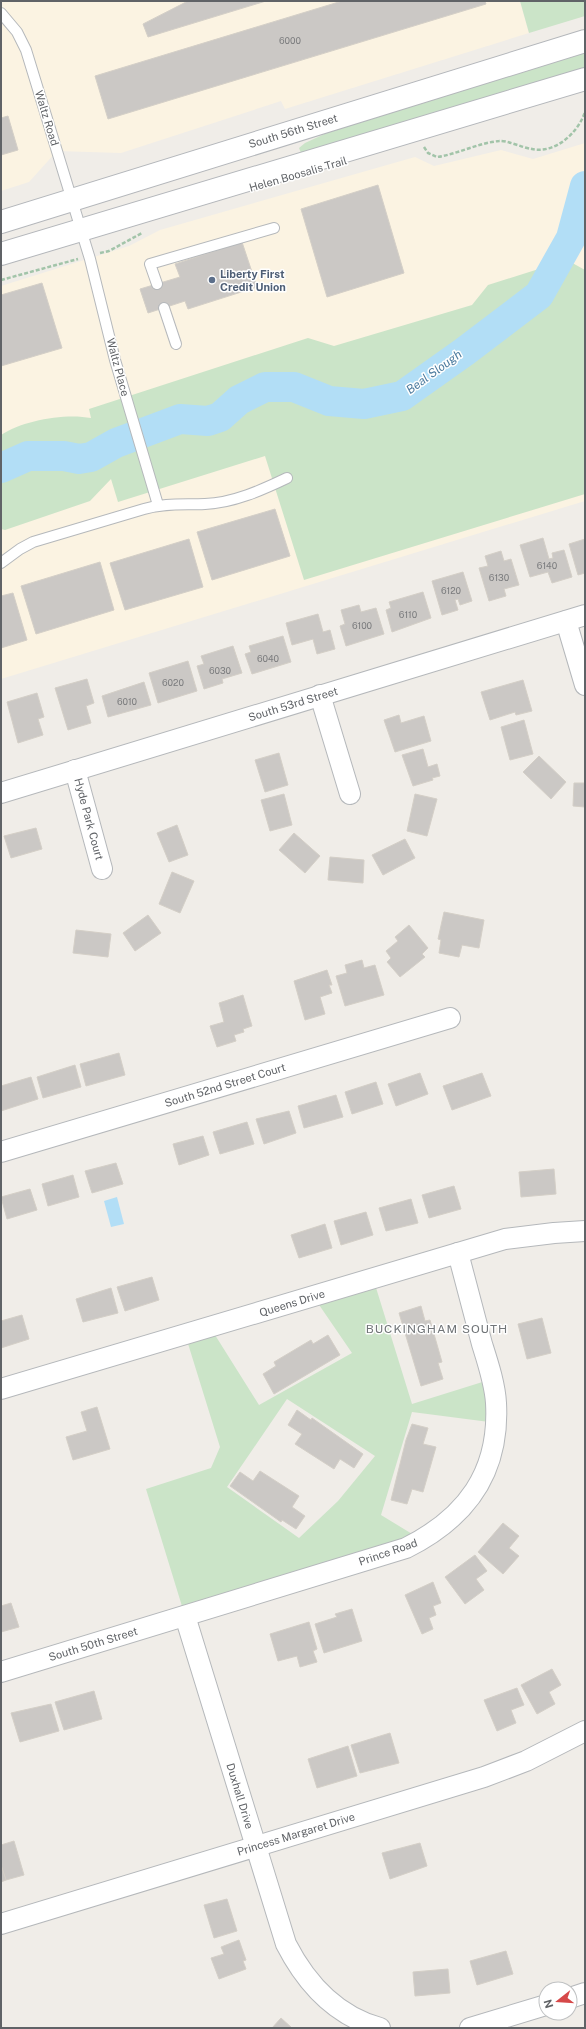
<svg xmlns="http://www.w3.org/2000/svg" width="586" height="2029" font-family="'Public Sans',sans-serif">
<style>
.commercial{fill:#fbf3e2}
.green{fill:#cbe4c8;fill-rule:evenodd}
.water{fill:#b2def6}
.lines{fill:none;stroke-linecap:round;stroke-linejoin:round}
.river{stroke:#b2def6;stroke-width:30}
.building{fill:#cbc8c5;stroke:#d4cfc7}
.service-casing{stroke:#b5b8bb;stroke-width:12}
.minor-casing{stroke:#b5b8bb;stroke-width:22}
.secondary-casing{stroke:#b4b7bb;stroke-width:24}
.path{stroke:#a2c4a9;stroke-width:2.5;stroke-dasharray:4 2;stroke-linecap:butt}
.service{stroke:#fff;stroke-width:10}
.minor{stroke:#fff;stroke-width:20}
.secondary{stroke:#fff;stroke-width:22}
.service-dot{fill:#5c6f8a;stroke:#fff;stroke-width:1.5}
.labels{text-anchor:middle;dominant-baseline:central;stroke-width:3;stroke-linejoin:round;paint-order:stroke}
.number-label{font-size:9px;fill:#7b7c7e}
.street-label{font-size:11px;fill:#606367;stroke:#fff}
.service-label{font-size:11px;font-weight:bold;fill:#4e5e75;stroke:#fff;text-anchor:start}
.water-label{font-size:12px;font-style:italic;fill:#4c7b9e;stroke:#fff}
.neighbourhood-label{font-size:12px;letter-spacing:1px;fill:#717578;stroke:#fff}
</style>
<rect width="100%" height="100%" fill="#f0ede8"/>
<g class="commercial">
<polygon points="1,1 520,1 529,33 285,109 281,101 121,153 57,151 29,182 1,191"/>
<polygon points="585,143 585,501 1,679 1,286 129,246 160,230 415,157 434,166 501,150 533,159"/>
</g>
<g class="green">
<polygon points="520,1 585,1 585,16 529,33"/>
<polygon points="585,53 585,68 364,137 301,153 299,148 305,143 331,131"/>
<path d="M567,260L585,270V494L304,580L265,456L118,502L111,479L90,501L5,530L1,529V435C23,420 66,413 91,418L89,409L308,338L334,346L472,305L488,285Z"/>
<path d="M373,1278L412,1404L492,1379L497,1423L412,1412L381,1515L422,1540L185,1616L146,1489L211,1468L220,1447L185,1334L210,1327L259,1405L352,1353L313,1296ZM287,1399L375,1456L338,1501L299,1538L227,1487Z"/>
</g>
<polygon class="water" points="117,1197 124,1224 111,1227 104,1201"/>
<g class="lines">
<polyline class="river" points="1,468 28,456 64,456 79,459 91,457 116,443 180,419 208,421 220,417 239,400 265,387 294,387 329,401 364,404 402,396 464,352 539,295 571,238 585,186"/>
</g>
<g class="building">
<polygon points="188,1 266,1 148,37 143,24"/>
<polygon points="342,1 485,1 486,4 108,119 95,76"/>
<polygon points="8,116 18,150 1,155 1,118"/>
<polygon points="378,185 404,273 327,297 301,209"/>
<polygon points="242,242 257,287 188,309 185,301 148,313 140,289 180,277 175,264"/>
<polygon points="42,283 62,348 1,366 1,295"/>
<polygon points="275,509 290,556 212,580 197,532"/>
<polygon points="543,538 549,559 553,558 552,553 564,550 572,577 552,583 548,572 530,577 520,545"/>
<polygon points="189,539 203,587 125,610 110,563"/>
<polygon points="585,539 585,573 578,575 569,544"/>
<polygon points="501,551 504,561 511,559 519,585 504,589 506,596 489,601 479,568 488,566 485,556"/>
<polygon points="100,562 114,610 36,634 21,586"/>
<polygon points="463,572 472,601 460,605 458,599 455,600 458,610 442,615 432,581"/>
<polygon points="423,592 431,618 392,632 386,610 391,608 389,602"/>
<polygon points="13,593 27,640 1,648 1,596"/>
<polygon points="359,605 361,612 376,608 384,634 346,646 340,626 345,624 341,610"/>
<polygon points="318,614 323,632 330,630 335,649 317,654 313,639 292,645 286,623"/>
<polygon points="283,636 291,662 252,674 245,654 251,652 249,646"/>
<polygon points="233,646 242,673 222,679 223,683 204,689 197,666 204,664 201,656"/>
<polygon points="188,661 197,691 158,703 149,673"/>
<polygon points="87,679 94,703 86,706 91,723 68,730 55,688"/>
<polygon points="523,680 532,711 516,715 515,712 490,720 481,692"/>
<polygon points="144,682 151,705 108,717 102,696"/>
<polygon points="37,693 44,717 38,719 43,735 18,743 7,702"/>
<polygon points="399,715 401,723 424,716 431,741 395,752 384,720"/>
<polygon points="524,720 533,754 510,760 501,727"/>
<polygon points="423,749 428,767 437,764 440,776 432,778 433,780 413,786 402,755"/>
<polygon points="279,753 288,785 265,792 255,760"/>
<polygon points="539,756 566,782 551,799 523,772"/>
<polygon points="574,783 585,783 585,807 573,806"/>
<polygon points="284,794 292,825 270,831 261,800"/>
<polygon points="415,794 437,799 427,836 407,831"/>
<polygon points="177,825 188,855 169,862 157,833"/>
<polygon points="36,828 42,849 11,858 4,836"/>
<polygon points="294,833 320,856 305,873 279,850"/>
<polygon points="405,839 415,858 383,875 372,855"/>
<polygon points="330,857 364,860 363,883 328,880"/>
<polygon points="172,872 194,881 180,913 159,904"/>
<polygon points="444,912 484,920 479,948 462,945 459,957 439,953 441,940 438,939"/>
<polygon points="148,915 161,933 135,951 123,933"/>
<polygon points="409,925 428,948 422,954 425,957 400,977 387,962 391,958 386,951 398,941 395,937"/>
<polygon points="76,930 111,934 108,957 73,953"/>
<polygon points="362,960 364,968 375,965 384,995 345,1006 336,976 347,973 345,965"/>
<polygon points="327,970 332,985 329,985 332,993 320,997 325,1014 305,1020 294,981"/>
<polygon points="243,995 252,1026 243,1029 244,1032 234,1035 236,1041 217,1047 210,1026 224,1022 219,1003"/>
<polygon points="119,1053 125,1075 86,1086 80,1064"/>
<polygon points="75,1065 81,1087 43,1098 37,1077"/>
<polygon points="420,1073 428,1094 396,1106 388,1084"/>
<polygon points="482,1073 491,1096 452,1110 443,1086"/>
<polygon points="31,1077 38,1099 1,1111 1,1086"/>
<polygon points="376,1082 383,1104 352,1114 345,1092"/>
<polygon points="336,1095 343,1117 304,1128 298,1106"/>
<polygon points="289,1111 296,1133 264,1144 256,1119"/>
<polygon points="247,1122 254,1144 220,1154 213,1132"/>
<polygon points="203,1136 209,1155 179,1165 173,1144"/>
<polygon points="116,1163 123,1184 92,1193 85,1171"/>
<polygon points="554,1169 556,1194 521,1197 519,1172"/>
<polygon points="73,1175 79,1197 48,1206 42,1184"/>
<polygon points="454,1186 461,1209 429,1218 422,1195"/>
<polygon points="30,1189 37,1210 7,1219 1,1197"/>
<polygon points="411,1199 418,1223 386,1231 379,1208"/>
<polygon points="366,1212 373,1235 341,1245 334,1221"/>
<polygon points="325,1224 332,1248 299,1258 291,1235"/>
<polygon points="152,1277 159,1300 125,1311 117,1287"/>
<polygon points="111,1288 118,1313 83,1322 76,1299"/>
<polygon points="421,1306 425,1321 430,1320 442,1362 438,1363 443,1379 421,1386 399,1313"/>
<polygon points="22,1315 29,1339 1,1348 1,1321"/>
<polygon points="542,1318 551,1353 527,1359 518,1324"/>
<polygon points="328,1335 340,1355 274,1394 263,1374 276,1366 274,1362 311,1340 313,1344"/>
<polygon points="97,1407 110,1449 73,1460 66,1437 87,1431 81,1412"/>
<polygon points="297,1410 311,1420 312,1418 363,1454 354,1468 340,1459 334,1469 295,1444 302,1434 288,1425"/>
<polygon points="412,1424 428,1428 423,1444 436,1447 423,1492 412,1489 407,1504 391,1500 406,1440"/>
<polygon points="260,1471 299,1496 292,1507 305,1516 296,1529 282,1520 281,1522 230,1486 240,1472 253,1481"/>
<polygon points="503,1523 519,1536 509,1548 519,1556 503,1574 478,1552"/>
<polygon points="475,1555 487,1571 476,1579 484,1590 465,1604 445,1577"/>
<polygon points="433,1582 441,1603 433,1606 436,1615 429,1618 433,1629 422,1634 405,1595"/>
<polygon points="11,1603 19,1627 1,1632 1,1606"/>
<polygon points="352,1609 362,1641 324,1653 315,1624 337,1617 335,1614"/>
<polygon points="309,1622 317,1649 313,1651 317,1662 300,1667 297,1656 278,1661 270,1634"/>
<polygon points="552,1669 561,1685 549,1692 555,1704 537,1714 521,1685"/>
<polygon points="517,1688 524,1705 511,1710 516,1723 497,1731 484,1700"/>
<polygon points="94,1691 102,1719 64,1730 55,1702"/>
<polygon points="51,1704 59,1731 20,1742 11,1713"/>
<polygon points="390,1733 399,1763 360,1773 351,1745"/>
<polygon points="348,1746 357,1776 317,1788 308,1759"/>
<polygon points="14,1841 24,1875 6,1880 1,1865 1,1845"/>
<polygon points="420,1843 427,1866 390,1879 382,1853"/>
<polygon points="1,1865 6,1880 1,1882"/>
<polygon points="227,1899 237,1931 214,1938 204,1905"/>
<polygon points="239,1940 246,1960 243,1961 246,1969 219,1979 211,1958 224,1954 221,1947"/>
<polygon points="506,1951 513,1974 477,1985 470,1961"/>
<polygon points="448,1969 450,1993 415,1996 413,1972"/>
<polygon points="281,2018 292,2028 272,2028"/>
</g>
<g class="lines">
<defs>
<g id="service">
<polyline points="1,13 17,32 26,50 90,259 115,360 158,505"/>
<polyline points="157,284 150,264 274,228"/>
<polyline points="164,308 176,344"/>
<path d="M1,563L20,549L33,542L144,509C165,503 184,505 205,504C233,503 262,490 287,478"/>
</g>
<g id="minor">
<polyline points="566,621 585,685"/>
<polyline points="320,695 350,794"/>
<polyline points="75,770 102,869"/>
<polyline points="1,793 585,615"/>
<polyline points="1,1152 450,1018"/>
<polyline points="1,1389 505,1239 554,1233 585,1231"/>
<path d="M185,1616L286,1944C306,1983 336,2016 380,2028"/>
<path d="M1,1672L406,1548C466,1518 500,1473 496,1403C495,1384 488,1363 482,1344C474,1314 466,1284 458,1253"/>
<polyline points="1,1924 484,1777 526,1761 585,1731"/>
<polyline points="570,1998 585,1993"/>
<polyline points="470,2028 546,2005"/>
</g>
<g id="secondary">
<polyline points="1,222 585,41"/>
<polyline points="1,254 585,79"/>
</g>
</defs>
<use href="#service" class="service-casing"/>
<use href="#minor" class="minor-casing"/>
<use href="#secondary" class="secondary-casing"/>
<g class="path">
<path d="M424,147L428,153L437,157C458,154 478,143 499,141C507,140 523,148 532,149C555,154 578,133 585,112"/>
<polyline points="100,253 109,251 142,233"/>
<polyline points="1,280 78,259"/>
</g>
<use href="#service" class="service"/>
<use href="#minor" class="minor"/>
<use href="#secondary" class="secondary"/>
</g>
<circle class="service-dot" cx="212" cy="280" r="4"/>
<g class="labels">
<g class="number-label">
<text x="290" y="40">6000</text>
<text x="547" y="565">6140</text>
<text x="499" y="577">6130</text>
<text x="451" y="590">6120</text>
<text x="408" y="614">6110</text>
<text x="362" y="625">6100</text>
<text x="268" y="658">6040</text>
<text x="220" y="670">6030</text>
<text x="173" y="682">6020</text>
<text x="127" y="701">6010</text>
</g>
<g class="street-label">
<text transform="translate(47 118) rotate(73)">Waltz Road</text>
<text transform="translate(293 131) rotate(-17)">South 56th Street</text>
<text transform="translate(298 174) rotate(-16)">Helen Boosalis Trail</text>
<text transform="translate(118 367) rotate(75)">Waltz Place</text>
<text transform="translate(293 704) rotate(-17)">South 53rd Street</text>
<text transform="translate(89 819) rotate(75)">Hyde Park Court</text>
<text transform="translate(225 1085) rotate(-17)">South 52nd Street Court</text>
<text transform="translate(292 1303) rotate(-17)">Queens Drive</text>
<text transform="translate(388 1552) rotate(-19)">Prince Road</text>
<text transform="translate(93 1644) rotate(-17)">South 50th Street</text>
<text transform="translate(240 1796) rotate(73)">Duxhall Drive</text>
<text transform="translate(296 1834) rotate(-17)">Princess Margaret Drive</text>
</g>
<g class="service-label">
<text x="220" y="274">Liberty First<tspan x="220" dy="13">Credit Union</tspan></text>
</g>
<g class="water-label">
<text transform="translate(434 372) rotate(-36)">Beal Slough</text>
</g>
<g class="neighbourhood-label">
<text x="437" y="1329">BUCKINGHAM SOUTH</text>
</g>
</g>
<rect width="586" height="2029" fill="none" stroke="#606367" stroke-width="4"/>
<g transform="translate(558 2001) rotate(253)"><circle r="19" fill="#ffffff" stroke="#bfc1c2"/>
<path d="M0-3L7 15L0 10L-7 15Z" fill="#d64849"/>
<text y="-6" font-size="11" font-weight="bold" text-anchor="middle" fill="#606367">N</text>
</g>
</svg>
